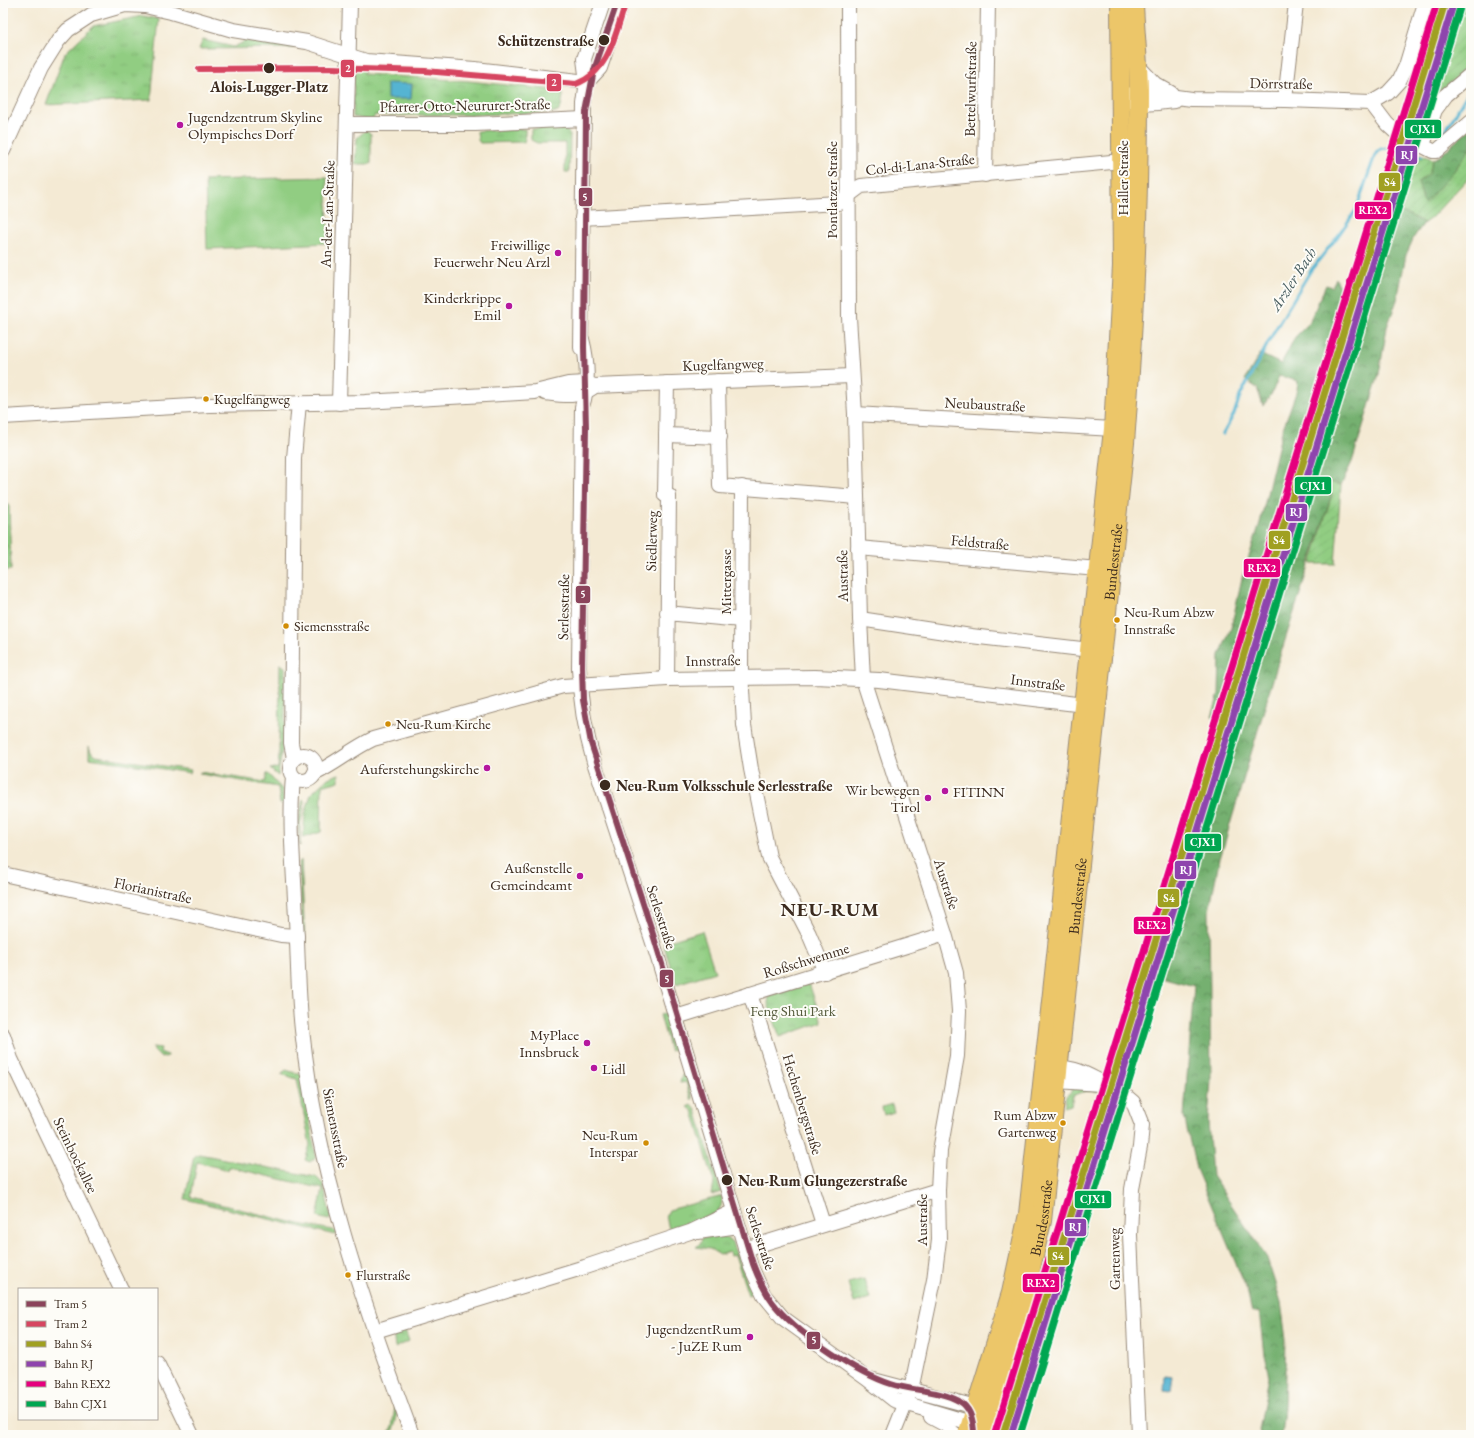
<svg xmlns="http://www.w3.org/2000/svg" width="1474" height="1438" font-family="'EB Garamond',serif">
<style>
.grass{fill:url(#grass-tufts);stroke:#667c50}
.forest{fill:url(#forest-crowns);stroke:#586d47}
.garden{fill:url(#garden-furrows);stroke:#667c50}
.pitch{fill:#91cd82;stroke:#667c50}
.water{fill:#54b4d2;stroke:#486f78}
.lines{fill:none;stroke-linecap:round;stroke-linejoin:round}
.stream{stroke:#54b4d2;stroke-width:3}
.minor-casing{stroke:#988a79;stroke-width:16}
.major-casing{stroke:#988a79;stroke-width:20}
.minor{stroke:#fff;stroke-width:14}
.major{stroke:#ecc669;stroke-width:18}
.rail-1-casing{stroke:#fdfcf7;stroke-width:10}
.rail-2-casing{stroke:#fdfcf7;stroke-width:10}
.rail-3-casing{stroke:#fdfcf7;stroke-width:10}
.rail-4-casing{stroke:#fdfcf7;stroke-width:10}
.rail-1{stroke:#a0a021;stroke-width:7}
.rail-2{stroke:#8e44ad;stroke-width:7}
.rail-3{stroke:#e5007d;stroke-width:7}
.rail-4{stroke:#00a651;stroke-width:7}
.tram-1-casing{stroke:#fdfcf7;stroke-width:9}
.tram-2-casing{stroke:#fdfcf7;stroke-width:9}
.tram-1{stroke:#8b445b;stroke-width:6}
.tram-2{stroke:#d64560;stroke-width:6}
.stop-dot{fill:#3b2a1e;stroke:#fdfcf7;stroke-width:1.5}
.poi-dot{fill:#b5179e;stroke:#fdfcf7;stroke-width:1.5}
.bus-dot{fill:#d18d06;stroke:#fdfcf7;stroke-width:1.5}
.labels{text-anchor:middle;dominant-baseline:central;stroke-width:4;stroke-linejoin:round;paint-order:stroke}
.bus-label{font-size:14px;fill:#3b2a1e;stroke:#fdfcf7;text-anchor:start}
.stop-label{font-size:15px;font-weight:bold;fill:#3b2a1e;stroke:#fdfcf7;text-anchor:start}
.street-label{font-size:15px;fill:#3b2a1e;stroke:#fdfcf7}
.poi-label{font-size:15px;fill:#3b2a1e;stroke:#fdfcf7;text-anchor:end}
.park-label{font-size:15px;fill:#555b3c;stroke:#fdfcf7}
.water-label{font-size:16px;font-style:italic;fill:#445a5d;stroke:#fdfcf7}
.district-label{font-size:19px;font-weight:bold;letter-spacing:1px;fill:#3b2a1e;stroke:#fdfcf7}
.line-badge{stroke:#fdfcf7;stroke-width:1.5}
.badge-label{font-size:11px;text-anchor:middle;font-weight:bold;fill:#fff}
</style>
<defs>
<pattern id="grass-tufts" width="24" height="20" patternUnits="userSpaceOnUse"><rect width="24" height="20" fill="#91cd82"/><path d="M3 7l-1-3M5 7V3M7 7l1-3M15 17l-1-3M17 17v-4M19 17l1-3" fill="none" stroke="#7eb070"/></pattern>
<pattern id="forest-crowns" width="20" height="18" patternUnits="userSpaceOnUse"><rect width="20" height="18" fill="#74b070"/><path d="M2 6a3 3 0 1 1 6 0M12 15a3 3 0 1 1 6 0" fill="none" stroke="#608f5b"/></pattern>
<pattern id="garden-furrows" width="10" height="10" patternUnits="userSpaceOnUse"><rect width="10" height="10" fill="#91cd82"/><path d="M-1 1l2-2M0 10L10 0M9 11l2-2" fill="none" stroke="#7eb070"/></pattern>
</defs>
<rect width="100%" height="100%" fill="#fdfcf7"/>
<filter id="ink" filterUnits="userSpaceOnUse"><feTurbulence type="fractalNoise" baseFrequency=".025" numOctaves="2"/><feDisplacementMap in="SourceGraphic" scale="8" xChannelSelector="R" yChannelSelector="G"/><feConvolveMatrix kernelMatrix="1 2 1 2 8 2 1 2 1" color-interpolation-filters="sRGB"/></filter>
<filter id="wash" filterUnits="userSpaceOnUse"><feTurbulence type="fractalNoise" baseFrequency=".012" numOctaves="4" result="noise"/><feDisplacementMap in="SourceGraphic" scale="16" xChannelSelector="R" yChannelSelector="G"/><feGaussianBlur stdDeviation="0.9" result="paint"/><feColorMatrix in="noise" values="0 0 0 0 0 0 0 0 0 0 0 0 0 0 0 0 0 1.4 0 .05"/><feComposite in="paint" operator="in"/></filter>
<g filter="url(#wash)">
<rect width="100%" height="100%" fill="#f4ead4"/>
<g class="grass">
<polygon points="143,16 159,19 151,100 46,105 65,53 93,26"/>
<polygon points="203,40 234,47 246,41 293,45 294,48 199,49"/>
<polygon points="364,68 364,74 468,81 554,90 561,92 563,95 561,107 558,112 475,115 376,115 373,118 375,121 353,117 354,72 357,69"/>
<polygon points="564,128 570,134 569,172 565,172 565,143 537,143 531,140 531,129"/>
<polygon points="525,129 525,139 524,142 480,143 478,140 477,131"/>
<polygon points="366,130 371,134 371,164 355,164 357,138"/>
<polygon points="3,505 9,505 11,570 3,570"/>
<polygon points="280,664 285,667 285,733 278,776 270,769 278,768 279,754"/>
<polygon points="89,746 91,752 96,756 191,770 190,773 89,758"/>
<polygon points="200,772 265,782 267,773 282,789 284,803 280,804 278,787 200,774"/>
<polygon points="339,774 339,781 322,786 321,832 303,838 305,814 311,794 328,778"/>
<polygon points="303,799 305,801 300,826 300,846 298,823"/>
<polygon points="301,860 305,941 303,940 299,863"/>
<polygon points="702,931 715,972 676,984 663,943"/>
<polygon points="809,983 822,1022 780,1037 768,1004 769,996"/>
<polygon points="668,1012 678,1049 670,1051 660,1015"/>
<polygon points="153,1047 161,1048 160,1052 168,1055 168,1056 161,1058 153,1050"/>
<polygon points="286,1070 302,1075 316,1157 310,1162 305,1160 310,1145 297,1079 281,1074"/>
<polygon points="682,1075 686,1075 693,1099 691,1099 686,1082 680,1083"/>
<path d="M1072,1088L1103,1089L1102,1091C1091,1091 1082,1090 1073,1096L1071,1105L1064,1107L1066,1096L1073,1090Z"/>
<polygon points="892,1104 894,1112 884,1115 882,1107"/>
<polygon points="692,1105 696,1110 721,1192 712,1195 714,1182 693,1111 688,1107"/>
<polygon points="199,1154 316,1177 323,1184 331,1217 329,1220 317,1217 323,1189 229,1167 228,1170 197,1162 191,1197 299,1224 333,1230 336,1232 335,1235 185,1199 194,1156"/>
<path d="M722,1196C722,1202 722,1206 718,1211C711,1218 678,1231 669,1229L666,1216L669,1210Z"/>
<polygon points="716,1236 725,1237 732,1243 752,1293 748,1295 735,1255 730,1256 729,1252 720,1255 710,1249 696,1247 701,1242 702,1238"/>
<polygon points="864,1279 870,1298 854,1303 848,1283"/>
<polygon points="404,1327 409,1341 395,1348 393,1331"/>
<polygon points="919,1398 960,1409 958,1413 918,1399"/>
<path d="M395,1407C399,1415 395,1426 391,1435H388L392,1427Z"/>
</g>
<g class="forest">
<polygon points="1471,127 1471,147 1454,171 1424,205 1418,182 1429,174 1433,159 1440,156"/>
<polygon points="1392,208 1410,215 1424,223 1414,237 1406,255 1397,300 1387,327 1379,374 1352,462 1341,485 1329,482 1326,490 1332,494 1279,659 1219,862 1209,911 1211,1080 1208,1121 1212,1176 1267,1258 1281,1302 1286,1340 1284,1409 1281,1435 1260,1435 1259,1431 1269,1376 1264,1355 1259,1311 1252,1312 1247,1290 1196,1169 1184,1116 1194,986 1157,976"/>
<polygon points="1336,278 1341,290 1341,309 1216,719 1212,717 1219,694 1220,655 1231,628 1242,578 1260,523 1282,431 1297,390 1298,381 1279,376 1272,393 1263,406 1257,388 1245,380 1260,354 1281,364 1295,337 1309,323 1326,285 1332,287"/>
</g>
<g class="garden">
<polygon points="1463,3 1471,3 1471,74 1434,103"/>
<polygon points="1471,147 1471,175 1431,218 1424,223 1410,215 1392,208 1411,151 1433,159 1429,174 1418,182 1424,204 1454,171"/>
<polygon points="1329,482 1341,485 1335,564 1311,564 1332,494 1325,490"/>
</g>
<polygon class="pitch" points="327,177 328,243 207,249 205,180"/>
<g class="water">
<polygon points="387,83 412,84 411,99 387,99"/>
<polygon points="1165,1376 1173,1377 1171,1391 1164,1390"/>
</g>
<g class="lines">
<g class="stream">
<polyline points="1437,140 1445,132 1471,87"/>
<polyline points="1411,155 1422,156"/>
<path d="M1223,434L1234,414L1240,396L1275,330L1311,270L1338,236L1356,210L1375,155C1379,148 1383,148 1391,148"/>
</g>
</g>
</g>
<g filter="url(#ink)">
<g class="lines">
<defs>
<g id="minor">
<polyline points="848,3 849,317 855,414 860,619 863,679 945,934 956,973 959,1011 957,1056 940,1151 938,1190 939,1240 934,1280 911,1390 893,1435"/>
<polyline points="1137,65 1155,84 1171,93"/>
<polyline points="587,82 600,68 622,3"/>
<polyline points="1122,97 1139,92 1191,99 1285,100 1371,103 1388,93 1399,81 1406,66 1425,3"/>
<path d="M1130,100C1145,106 1159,103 1174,101"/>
<polyline points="1285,100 1296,3"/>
<polyline points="1371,103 1387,124 1399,135"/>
<polyline points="347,124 475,124 584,119"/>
<polyline points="1415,142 1433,151 1437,151 1471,122"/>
<polyline points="1423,145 1435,110 1446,95 1471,74"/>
<polyline points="3,151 41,68 58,41 68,30 91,15 125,5 145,6 171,12 233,30 307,42 366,61 475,69 587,82"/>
<polyline points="985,175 988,3"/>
<polyline points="582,218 838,203 861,186 1122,161"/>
<path d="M582,339C588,362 589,384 582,407L579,668C580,700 585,731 594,762L657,955L751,1267L764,1295L783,1318L866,1378L894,1400L971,1423L988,1419L976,1407L866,1378"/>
<polyline points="581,348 584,104 587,82 584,59 603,3"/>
<polyline points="718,381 720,486 857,497"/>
<path d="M545,393C562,395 578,398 592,388"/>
<polyline points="339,403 350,3"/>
<polyline points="855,414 1113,429"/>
<polyline points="3,417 209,405 365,402 535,392 568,384 587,383 594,386 852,376"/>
<polyline points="666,435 720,437"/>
<polyline points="742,487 741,672 744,725 751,769 769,857 809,934 825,972"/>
<polyline points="858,548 1098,569"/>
<polyline points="667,613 741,620"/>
<polyline points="860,619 971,636 1090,650"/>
<polyline points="667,679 669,496 665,495 667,383"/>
<circle cx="303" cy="768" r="13"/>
<polyline points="294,758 291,743 294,458 299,403"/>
<path d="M314,774C335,764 352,749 373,739L563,686L667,679L815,677L879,680L1084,705"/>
<path d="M293,777C289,823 294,872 296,919C298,956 298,994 302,1030C317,1171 363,1303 412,1435"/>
<polyline points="3,874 281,935 297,936"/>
<polyline points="750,994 823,1224"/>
<polyline points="676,1017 945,934"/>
<polyline points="3,1035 11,1059 121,1289"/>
<path d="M1049,1070C1070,1063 1087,1075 1105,1084"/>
<polyline points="1049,1075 1057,1081 1100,1084"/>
<polyline points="1120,1091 1133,1102 1142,1125 1140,1147 1132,1189 1130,1235 1139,1435"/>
<polyline points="698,1232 738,1226"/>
<polyline points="745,1249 938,1190"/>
<polyline points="375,1331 585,1267 690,1232 734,1211"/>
<polyline points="157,1363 192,1435"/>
<polyline points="931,1417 946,1425 955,1435"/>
</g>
<g id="major">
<polyline points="967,1435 1011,1293 1028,1214 1113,429 1122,266 1120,3"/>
<path id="s1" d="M983,1435L1023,1302L1042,1221L1125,443C1134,327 1139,210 1139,94C1139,64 1135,33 1134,3"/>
</g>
</defs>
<use href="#minor" class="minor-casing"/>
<use href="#major" class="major-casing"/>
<use href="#minor" class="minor"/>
<use href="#major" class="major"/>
<defs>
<polyline id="rail-1" points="1003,1435 1445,3"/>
<polyline id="rail-2" points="1011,1435 1453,5"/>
<polyline id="rail-3" points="995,1433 1437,3"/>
<polyline id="rail-4" points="1020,1435 1460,8"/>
</defs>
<use href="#rail-1" class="rail-1-casing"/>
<use href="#rail-2" class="rail-2-casing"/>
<use href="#rail-3" class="rail-3-casing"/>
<use href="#rail-4" class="rail-4-casing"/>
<use href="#rail-1" class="rail-1"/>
<use href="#rail-2" class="rail-2"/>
<use href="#rail-3" class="rail-3"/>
<use href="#rail-4" class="rail-4"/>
<defs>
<path id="tram-1" d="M617,3L594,70L586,112L584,347L586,428L582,667L583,700L591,743L652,931L753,1264C759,1280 766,1296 778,1309C802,1336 857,1373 891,1384C913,1391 939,1390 959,1401C971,1408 974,1422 974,1435"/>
<path id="tram-2" d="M199,69L330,68L425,71L576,84C609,72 615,35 625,5"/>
</defs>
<use href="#tram-1" class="tram-1-casing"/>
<use href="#tram-2" class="tram-2-casing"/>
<use href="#tram-1" class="tram-1"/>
<use href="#tram-2" class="tram-2"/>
</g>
</g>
<g class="stop-dot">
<circle cx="604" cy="40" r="6"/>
<circle cx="269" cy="68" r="6"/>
<circle cx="605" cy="785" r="6"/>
<circle cx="727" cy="1180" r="6"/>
</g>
<g class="poi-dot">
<circle cx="180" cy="125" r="4"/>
<circle cx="558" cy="253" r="4"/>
<circle cx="509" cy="306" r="4"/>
<circle cx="487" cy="768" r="4"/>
<circle cx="945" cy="791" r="4"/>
<circle cx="928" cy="798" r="4"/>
<circle cx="580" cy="876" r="4"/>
<circle cx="587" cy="1043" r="4"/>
<circle cx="594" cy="1068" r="4"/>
<circle cx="750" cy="1337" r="4"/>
</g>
<g class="bus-dot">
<circle cx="206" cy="399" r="3.5"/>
<circle cx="1117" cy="620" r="3.5"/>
<circle cx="286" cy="626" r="3.5"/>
<circle cx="388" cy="724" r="3.5"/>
<circle cx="1063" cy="1123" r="3.5"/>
<circle cx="646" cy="1143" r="3.5"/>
<circle cx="348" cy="1275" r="3.5"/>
</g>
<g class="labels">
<g class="bus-label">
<text x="214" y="399">Kugelfangweg</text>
<text x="1124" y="612">Neu-Rum Abzw<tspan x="1124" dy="17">Innstraße</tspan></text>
<text x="294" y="626">Siemensstraße</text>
<text x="396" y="724">Neu-Rum Kirche</text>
<text x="1056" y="1115" text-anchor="end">Rum Abzw<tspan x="1056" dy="17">Gartenweg</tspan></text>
<text x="638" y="1135" text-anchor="end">Neu-Rum<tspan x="638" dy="17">Interspar</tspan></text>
<text x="356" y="1275">Flurstraße</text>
</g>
<g class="stop-label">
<text x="594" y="40" text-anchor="end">Schützenstraße</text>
<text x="269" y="86" text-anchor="middle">Alois-Lugger-Platz</text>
<text x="616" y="785">Neu-Rum Volksschule Serlesstraße</text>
<text x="738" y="1180">Neu-Rum Glungezerstraße</text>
</g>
<g class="street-label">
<text transform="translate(1281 83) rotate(1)">Dörrstraße</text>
<text transform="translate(970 89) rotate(-89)">Bettelwurfstraße</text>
<text transform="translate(465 105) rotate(-1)">Pfarrer-Otto-Neururer-Straße</text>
<text transform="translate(920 164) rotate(-6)">Col-di-Lana-Straße</text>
<text transform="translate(1122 178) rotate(-90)">Haller Straße</text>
<text transform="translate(831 190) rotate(-90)">Pontlatzer Straße</text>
<text transform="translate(327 214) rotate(-88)">An-der-Lan-Straße</text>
<text transform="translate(723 364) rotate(-2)">Kugelfangweg</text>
<text transform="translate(985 404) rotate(3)">Neubaustraße</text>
<text transform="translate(651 541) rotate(-89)">Siedlerweg</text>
<text transform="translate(980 542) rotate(5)">Feldstraße</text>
<text stroke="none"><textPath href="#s1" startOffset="885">Bundesstraße</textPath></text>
<text transform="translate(842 576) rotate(-91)">Austraße</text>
<text transform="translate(725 582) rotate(-90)">Mittergasse</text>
<text transform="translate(563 607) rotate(-89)">Serlesstraße</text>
<text transform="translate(713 660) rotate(-1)">Innstraße</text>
<text transform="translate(1038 682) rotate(7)">Innstraße</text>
<text transform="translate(947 884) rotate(72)">Austraße</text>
<text transform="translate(153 890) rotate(12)">Florianistraße</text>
<text stroke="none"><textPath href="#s1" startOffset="549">Bundesstraße</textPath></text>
<text transform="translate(662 917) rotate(72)">Serlesstraße</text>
<text transform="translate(806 960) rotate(-17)">Roßschwemme</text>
<text transform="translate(803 1104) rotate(73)">Hechenbergstraße</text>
<text transform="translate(336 1128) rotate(79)">Siemensstraße</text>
<text transform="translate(76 1155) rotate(64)">Steinbockallee</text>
<text stroke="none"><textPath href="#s1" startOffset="225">Bundesstraße</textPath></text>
<text transform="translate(921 1220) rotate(-90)">Austraße</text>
<text transform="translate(761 1238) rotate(72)">Serlesstraße</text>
<text transform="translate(1114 1259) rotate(-91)">Gartenweg</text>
</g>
<g class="poi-label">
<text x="188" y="116" text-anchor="start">Jugendzentrum Skyline<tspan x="188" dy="17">Olympisches Dorf</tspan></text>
<text x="550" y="244">Freiwillige<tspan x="550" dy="17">Feuerwehr Neu Arzl</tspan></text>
<text x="501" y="297">Kinderkrippe<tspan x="501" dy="17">Emil</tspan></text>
<text x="479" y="768">Auferstehungskirche</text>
<text x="920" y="789">Wir bewegen<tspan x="920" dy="17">Tirol</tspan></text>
<text x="953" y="791" text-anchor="start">FITINN</text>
<text x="572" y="867">Außenstelle<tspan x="572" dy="17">Gemeindeamt</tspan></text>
<text x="579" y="1034">MyPlace<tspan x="579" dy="17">Innsbruck</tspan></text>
<text x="602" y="1068" text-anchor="start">Lidl</text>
<text x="742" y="1328">JugendzentRum<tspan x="742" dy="17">- JuZE Rum</tspan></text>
</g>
<g class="park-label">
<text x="793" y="1010">Feng Shui Park</text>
</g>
<g class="water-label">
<text transform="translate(1293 279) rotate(-57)">Arzler Bach</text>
</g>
<g class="district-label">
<text x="830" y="909">NEU-RUM</text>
</g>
</g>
<g class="line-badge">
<rect x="340" y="59" width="15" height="19" rx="4" fill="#d64560"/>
<rect x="546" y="73" width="16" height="19" rx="4" fill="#d64560"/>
<rect x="1404" y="119" width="38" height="20" rx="4" fill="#00a651"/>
<rect x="1395" y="145" width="23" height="20" rx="4" fill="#8e44ad"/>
<rect x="1378" y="172" width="23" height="20" rx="4" fill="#a0a021"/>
<rect x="578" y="187" width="15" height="20" rx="4" fill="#8b445b"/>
<rect x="1354" y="201" width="38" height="19" rx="4" fill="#e5007d"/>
<rect x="1294" y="476" width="38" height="19" rx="4" fill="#00a651"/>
<rect x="1285" y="503" width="23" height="19" rx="4" fill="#8e44ad"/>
<rect x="1268" y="530" width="23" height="20" rx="4" fill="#a0a021"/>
<rect x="1243" y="558" width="38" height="20" rx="4" fill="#e5007d"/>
<rect x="575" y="585" width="16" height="19" rx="4" fill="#8b445b"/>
<rect x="1184" y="833" width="38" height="19" rx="4" fill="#00a651"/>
<rect x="1174" y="860" width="23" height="20" rx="4" fill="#8e44ad"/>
<rect x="1157" y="888" width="23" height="20" rx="4" fill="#a0a021"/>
<rect x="1133" y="916" width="38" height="19" rx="4" fill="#e5007d"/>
<rect x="659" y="969" width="15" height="19" rx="4" fill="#8b445b"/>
<rect x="1074" y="1190" width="38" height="19" rx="4" fill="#00a651"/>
<rect x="1064" y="1218" width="23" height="19" rx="4" fill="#8e44ad"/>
<rect x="1047" y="1246" width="23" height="20" rx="4" fill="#a0a021"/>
<rect x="1022" y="1273" width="38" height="20" rx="4" fill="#e5007d"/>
<rect x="806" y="1331" width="15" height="19" rx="4" fill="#8b445b"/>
</g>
<g class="badge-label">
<text x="348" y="72">2</text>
<text x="554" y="86">2</text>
<text x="1423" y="133">CJX1</text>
<text x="1407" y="159">RJ</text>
<text x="1390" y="186">S4</text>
<text x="585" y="201">5</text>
<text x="1373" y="214">REX2</text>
<text x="1313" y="490">CJX1</text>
<text x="1296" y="516">RJ</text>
<text x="1279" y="544">S4</text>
<text x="1262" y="572">REX2</text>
<text x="583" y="598">5</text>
<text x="1203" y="846">CJX1</text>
<text x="1186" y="874">RJ</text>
<text x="1169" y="902">S4</text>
<text x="1152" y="929">REX2</text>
<text x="667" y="983">5</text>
<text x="1093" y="1203">CJX1</text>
<text x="1075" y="1231">RJ</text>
<text x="1058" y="1260">S4</text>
<text x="1041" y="1287">REX2</text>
<text x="814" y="1344">5</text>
</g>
<rect width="1474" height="1438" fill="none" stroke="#fdfcf7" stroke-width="16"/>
<rect x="18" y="1288" width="140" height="132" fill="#fdfcf7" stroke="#afa8a0"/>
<rect x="26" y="1301" width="20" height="6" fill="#8b445b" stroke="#afa8a0"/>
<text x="54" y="1308" font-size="12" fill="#3b2a1e">Tram 5</text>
<rect x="26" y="1321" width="20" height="6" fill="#d64560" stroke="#afa8a0"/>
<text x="54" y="1328" font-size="12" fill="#3b2a1e">Tram 2</text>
<rect x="26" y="1341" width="20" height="6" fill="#a0a021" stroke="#afa8a0"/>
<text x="54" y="1348" font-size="12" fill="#3b2a1e">Bahn S4</text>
<rect x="26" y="1361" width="20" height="6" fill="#8e44ad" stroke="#afa8a0"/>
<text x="54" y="1368" font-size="12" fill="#3b2a1e">Bahn RJ</text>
<rect x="26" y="1381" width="20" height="6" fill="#e5007d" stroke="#afa8a0"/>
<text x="54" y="1388" font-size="12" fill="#3b2a1e">Bahn REX2</text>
<rect x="26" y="1401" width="20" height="6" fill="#00a651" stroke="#afa8a0"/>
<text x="54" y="1408" font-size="12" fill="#3b2a1e">Bahn CJX1</text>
</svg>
